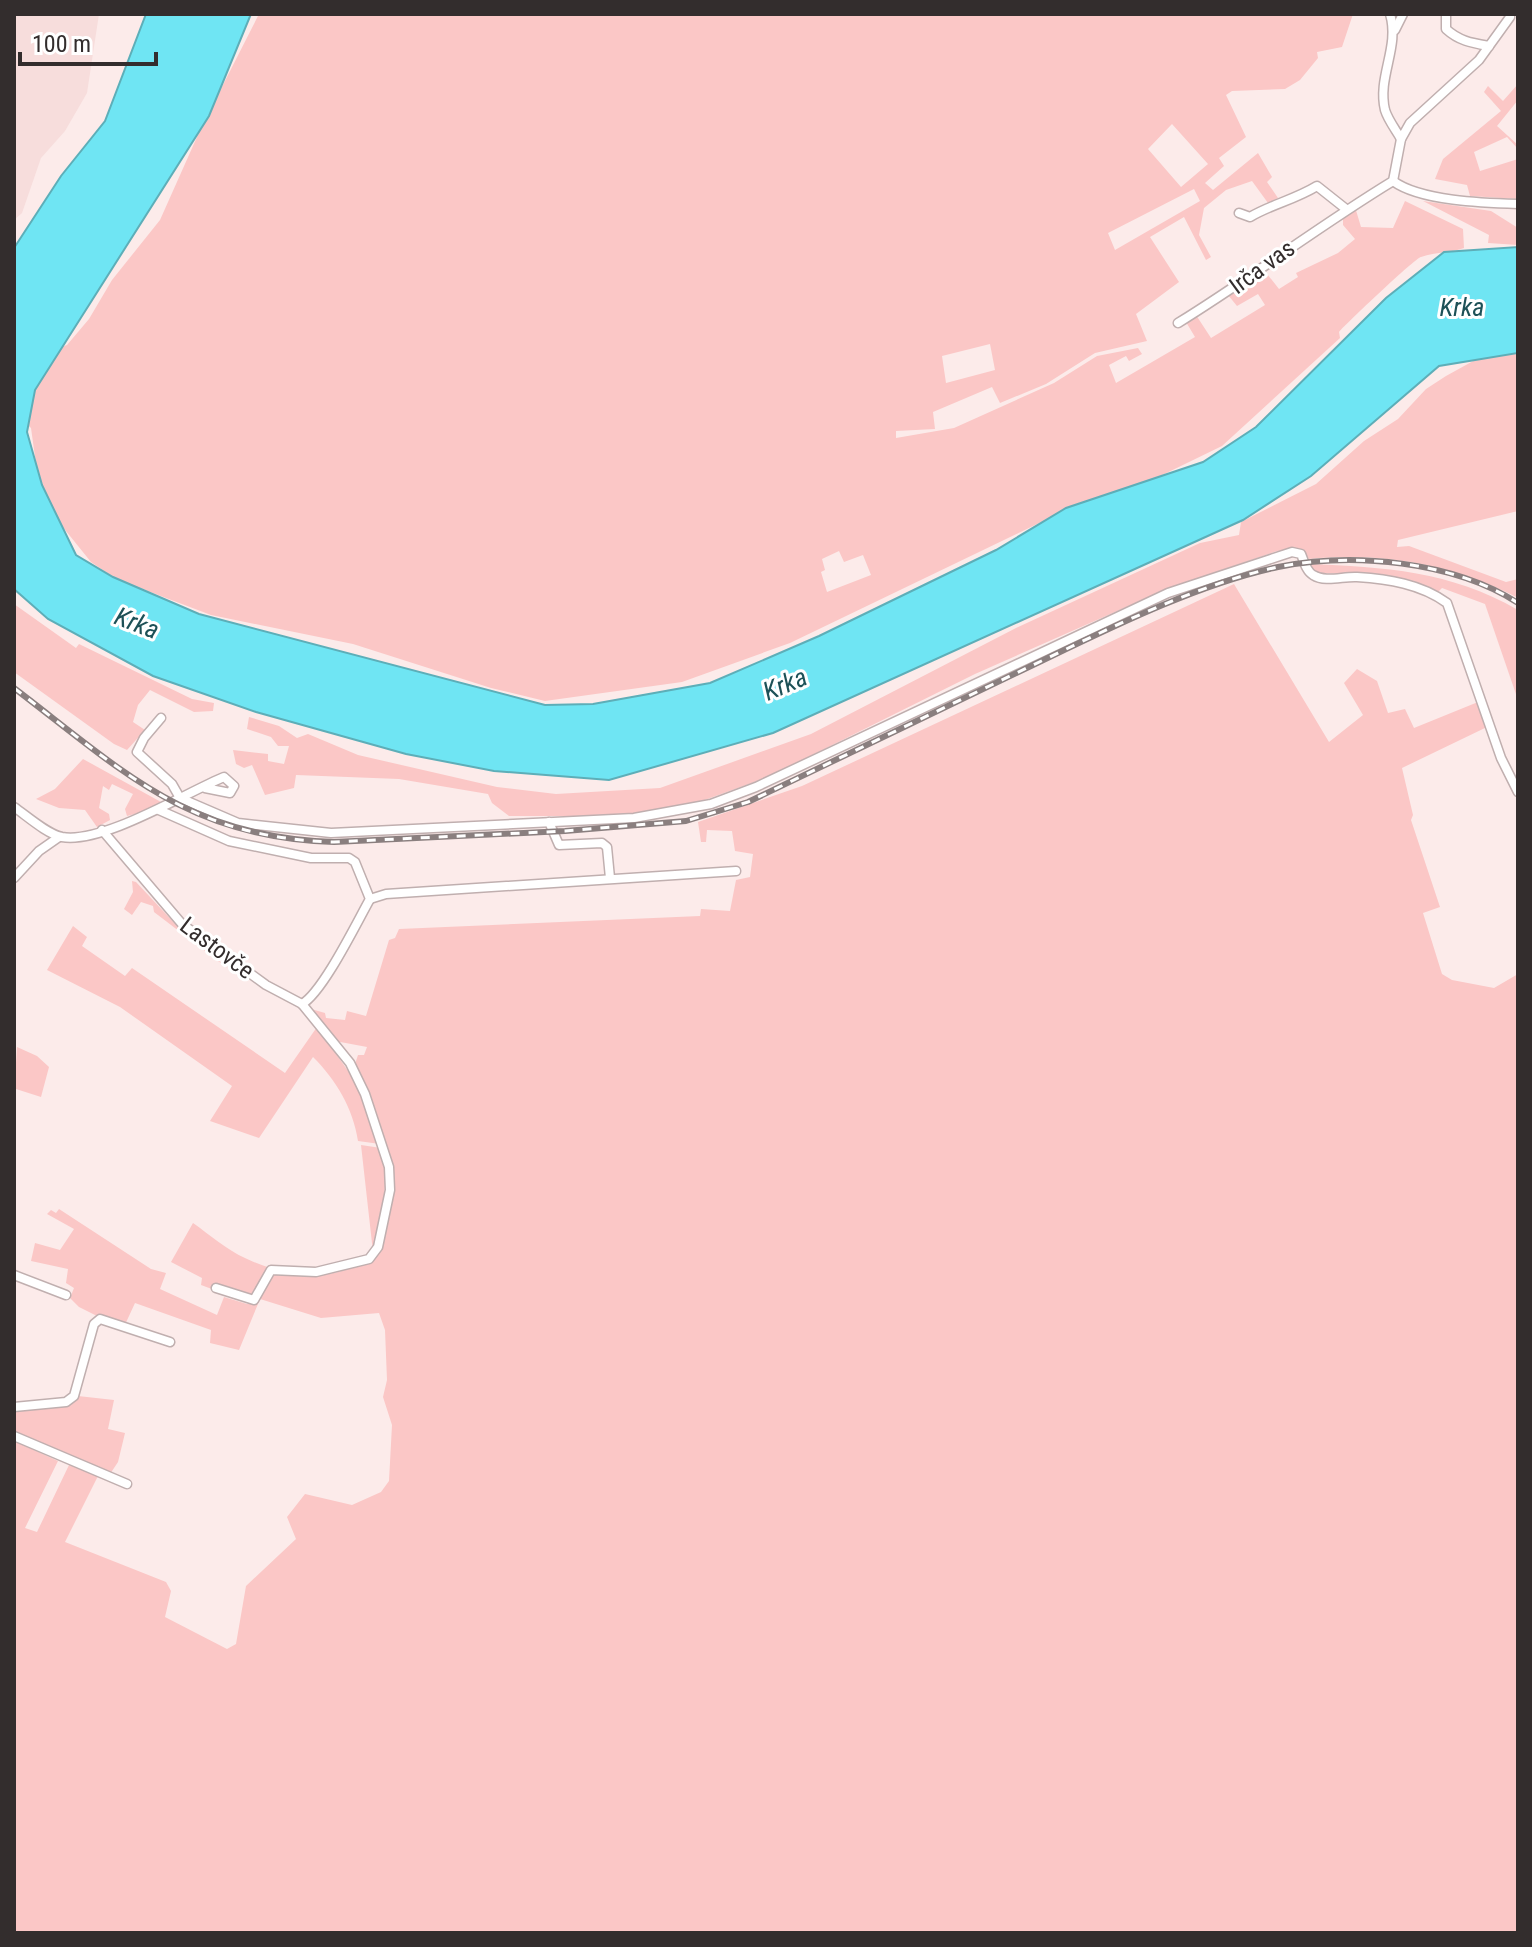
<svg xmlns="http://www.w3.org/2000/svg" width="1532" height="1947" font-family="'Roboto Condensed',sans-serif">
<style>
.built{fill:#f7dddc}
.green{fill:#fbc7c6;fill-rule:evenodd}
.water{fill:#6fe5f3;stroke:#5daeb8;stroke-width:2}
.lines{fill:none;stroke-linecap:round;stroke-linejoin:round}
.minor-casing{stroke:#c0afaf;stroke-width:11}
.minor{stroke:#fff;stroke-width:8}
.rail-casing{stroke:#8a7f7f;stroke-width:6}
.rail{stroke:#fff;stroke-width:3;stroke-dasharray:9;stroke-linecap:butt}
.labels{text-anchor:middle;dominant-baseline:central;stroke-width:6;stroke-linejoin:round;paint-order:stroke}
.street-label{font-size:24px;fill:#332d2d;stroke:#fff}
.water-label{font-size:26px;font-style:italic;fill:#1d5157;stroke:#fff}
</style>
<rect width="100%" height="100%" fill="#fcebea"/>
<polygon class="built" points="14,14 99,14 87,93 65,131 41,158 22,213 14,220"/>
<g class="green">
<path d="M259,14H1353L1342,47L1317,52L1318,58L1300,80L1285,89L1232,91L1226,95L1246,137L1219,158L1224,166L1205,183L1213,190L1258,153L1272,177L1267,182L1278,198L1268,203L1252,181L1226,190L1204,208L1199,235L1211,257L1206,260L1184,217L1150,237L1179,282L1136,314L1147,341L1095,353L1046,384L1000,403L992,387L933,412L935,429L896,431V438L954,428L1054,383L1097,356L1138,348L1142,354L1129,361L1126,356L1109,365L1116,383L1195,337L1186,322L1196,315L1211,338L1265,305L1258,294L1237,306L1228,295L1264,270L1279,289L1298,277L1296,273L1338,253L1355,239L1343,225V215L1355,207L1361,227L1393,228L1405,201L1463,229L1464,248C1450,253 1435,252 1421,257C1414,259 1347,323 1339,332L1340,338L1222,446L1150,481L1062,512L790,643L682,682L545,701L491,688L353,644L211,615L116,579L91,562L49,510L37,471L31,428L23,421L29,399L59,348L67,345L89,319L112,280L160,220L201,128ZM1172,124L1208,164L1181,187L1148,149ZM1194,189L1200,201L1115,250L1108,233ZM990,344L995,370L946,383L942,356ZM839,551L844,562L863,555L871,575L827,592L821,572L825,570L822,559Z"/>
<polygon points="1518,84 1518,100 1497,126 1518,145 1518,149 1507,137 1474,152 1480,171 1518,159 1518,199 1470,196 1467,185 1435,179 1443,159 1501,111 1484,92 1488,86 1503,101"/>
<polygon points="1423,201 1491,211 1518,228 1518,245 1488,243 1489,235"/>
<path d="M1518,353V511L1398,540L1397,547L1409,546L1506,582L1518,579V598C1452,564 1383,552 1309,559L1302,549L1277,551L1167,589L975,674L768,777L677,810L608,816H509L492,803L488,794L399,779L296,775L294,788L265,795L252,765L244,768L236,764L233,750L268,754V761L284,764L289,746H278L271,737L247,729L249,717L279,726L297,738L308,734L358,755L497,787L556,794L660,788L811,734L1016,628L1200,543L1239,535L1241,522L1316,484L1364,441L1398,419L1426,389L1446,376L1475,360Z"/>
<path d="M1309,564C1384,567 1451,571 1518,610V700L1485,604L1442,588L1438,592L1357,574L1314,573Z"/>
<path d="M1234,584L1329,742L1363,715L1344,683L1357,669L1377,681L1388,713L1405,709L1414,728L1478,702L1487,727L1402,768L1413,815L1411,820L1440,907L1423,913L1442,974L1452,980L1494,988L1518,974V1933H14V1441L58,1461L25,1528L37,1532L69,1465L99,1474L65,1542L166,1582L171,1591L165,1617L227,1649L236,1644L246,1586L296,1539L287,1517L305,1494L352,1505L381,1492L389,1481L392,1425L383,1397L387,1380L385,1330L379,1313L321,1318L260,1299L239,1350L210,1343L211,1330L135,1303L123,1329L79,1307L70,1298L74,1288L66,1283L68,1269L31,1261L35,1243L60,1250L74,1229L47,1214L51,1210L56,1213L59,1209L151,1269L166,1273L160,1289L217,1315L224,1297L247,1304L259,1299L257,1296L248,1299L237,1296L236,1292L230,1290L228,1295L201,1285L202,1278L171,1262L193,1223C210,1235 227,1250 245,1258C284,1277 341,1286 373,1252L361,1145L381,1148C390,1182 382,1209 377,1243L382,1245C401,1173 386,1132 354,1067L358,1055H364L367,1047L335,1041L311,1009L325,1013L326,1018L345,1020L347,1011L366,1016L389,940L395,938L399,929L700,916L701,909L730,911L736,880L750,877L753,854L735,851L732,831L707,830L706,842H701L698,822L802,786Z"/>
<polygon points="14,604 76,648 79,644 192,699 214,703 213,711 194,712 150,690 138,705 133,722 145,730 127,750 114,744 14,672"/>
<polygon points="83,759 161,802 161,807 127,816 125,809 133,794 112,784 109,790 103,786 99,808 109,814 110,820 97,827 85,810 59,808 36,799 55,789"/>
<polygon points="132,881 136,882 180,929 230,970 154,912 153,906 141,902 132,915 124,909 133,892"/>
<path d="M73,926L87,937L82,946L125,976L132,968L285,1073L317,1027L358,1085L380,1144L358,1141C353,1108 336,1080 313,1057L259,1138L210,1121L232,1086L120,1007L47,970Z"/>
<polygon points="17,1047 37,1056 49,1067 41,1097 16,1089 14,1094"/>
<polygon points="78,1396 114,1400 108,1429 125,1433 118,1462 110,1474 14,1434 14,1410 71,1405"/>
</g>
<polygon class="water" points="146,14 251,14 209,116 35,390 27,432 42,485 76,555 113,577 199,614 545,705 593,704 710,683 819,636 996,550 1066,508 1203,462 1256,427 1386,298 1444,252 1518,247 1518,353 1439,366 1311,476 1243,520 773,733 609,780 494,771 406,754 256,712 153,676 48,619 14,589 14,248 61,176 105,121"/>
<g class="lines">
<defs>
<g id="minor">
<path d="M1390,14C1400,47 1377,77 1385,110C1388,120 1396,130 1401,139"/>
<path d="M1446,14V29C1459,41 1472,43 1489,46"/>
<polyline points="1395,30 1403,14"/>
<path d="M1393,181C1420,201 1484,203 1518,204"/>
<path d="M1239,213L1250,217C1272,204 1294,200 1317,186L1346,209"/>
<path d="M1178,323C1251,278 1319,226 1393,181L1401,139L1410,123L1479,60L1510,17"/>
<polyline points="161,718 144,738 137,752 172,784 180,798"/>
<path d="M180,798L238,823L331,833L634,818L711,804L756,787L1168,593L1292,552L1301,554C1304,561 1306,571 1313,575C1326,583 1343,576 1357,577C1388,579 1421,584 1447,603L1501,758L1518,792"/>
<path d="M14,807C27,816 47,834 62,837C103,844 185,793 224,777L234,786L230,793L205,788"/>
<path d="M159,810L229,841L311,858H349L355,862L370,899C357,922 323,992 302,1004"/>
<polyline points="549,822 559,845 602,843 607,847 610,878"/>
<polyline points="102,830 182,924 266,985 302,1004 350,1063 365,1094 389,1167 390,1190 378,1247 369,1259 316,1272 271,1270 254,1300 216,1288"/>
<polyline points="14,878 39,851 59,837"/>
<polyline points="370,899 386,894 736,871"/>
<polyline points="14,1275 66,1295"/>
<polyline points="14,1407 66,1402 74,1396 94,1324 100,1319 170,1342"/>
<polyline points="14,1436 127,1484"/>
</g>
</defs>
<use href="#minor" class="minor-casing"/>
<use href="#minor" class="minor"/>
<defs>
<path id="rail" d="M14,688C123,771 188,838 334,842L565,831L686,821L748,802C842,757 937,711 1031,666C1106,630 1197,584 1278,567C1353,552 1453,561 1518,603"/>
</defs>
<use href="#rail" class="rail-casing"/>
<use href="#rail" class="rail"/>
</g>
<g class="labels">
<g class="street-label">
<text transform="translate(1262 267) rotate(-36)">Irča vas</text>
<text transform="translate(217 948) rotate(37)">Lastovče</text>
</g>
<g class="water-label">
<text x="1462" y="307">Krka</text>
<text transform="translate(137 623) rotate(21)">Krka</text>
<text transform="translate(785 684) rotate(-23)">Krka</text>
</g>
</g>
<rect width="1532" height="1947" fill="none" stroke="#332d2d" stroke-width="32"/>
<path d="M20 52v12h136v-12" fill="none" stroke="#332d2d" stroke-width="4"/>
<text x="32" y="52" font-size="24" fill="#332d2d" stroke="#ffffff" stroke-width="6" paint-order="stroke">100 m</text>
</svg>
